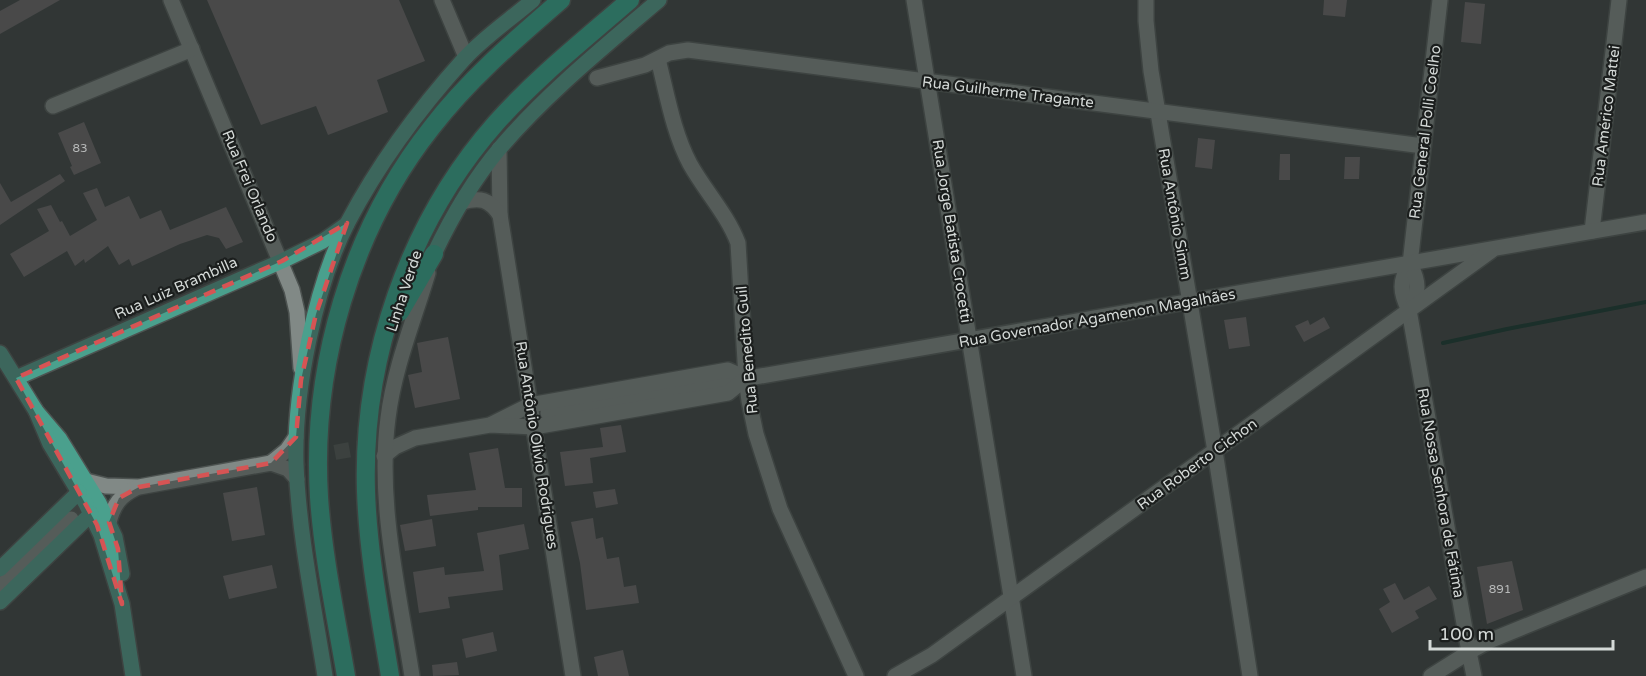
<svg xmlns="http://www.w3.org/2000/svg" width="1646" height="676" font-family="'Varela Round',sans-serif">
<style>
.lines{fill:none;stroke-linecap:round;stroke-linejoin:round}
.stream{stroke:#00261d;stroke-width:4}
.building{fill:#665f63}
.minor-tunnel{stroke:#494f4d;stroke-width:15;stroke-dasharray:15 8;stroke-linecap:butt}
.minor-casing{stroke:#4d5351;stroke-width:18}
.major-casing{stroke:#4d5351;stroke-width:18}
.highway-casing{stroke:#4d5351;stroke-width:21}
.minor{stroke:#818986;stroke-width:15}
.major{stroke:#4aa08d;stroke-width:15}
.highway{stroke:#26af91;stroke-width:18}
.marked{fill:none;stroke:#d65454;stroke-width:4.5;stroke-dasharray:12 8;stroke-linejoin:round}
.labels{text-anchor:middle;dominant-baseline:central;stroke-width:4.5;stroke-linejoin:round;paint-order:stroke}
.number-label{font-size:12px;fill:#b8baba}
.street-label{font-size:15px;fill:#d4d9d7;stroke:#1b1e1d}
</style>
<rect width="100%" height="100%" fill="#313735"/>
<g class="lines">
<polyline class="stream" points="1443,343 1507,329 1646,302"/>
</g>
<g class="building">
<polygon points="20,0 60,0 0,34 0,11"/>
<polygon points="207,0 399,0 425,61 377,80 388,112 328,135 316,106 261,125"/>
<polygon points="1324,0 1347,0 1345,17 1323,15"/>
<polygon points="1465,2 1485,4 1481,44 1461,42"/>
<polygon points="84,122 101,163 74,175 70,167 72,166 58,133"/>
<polygon points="1198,138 1215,140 1212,169 1195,167"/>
<polygon points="1280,154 1290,154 1290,180 1279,180"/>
<polygon points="1345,157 1360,157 1359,179 1344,179"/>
<polygon points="60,174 65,181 0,225 0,183 11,202"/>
<polygon points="97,188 105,207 129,196 140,219 161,210 170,230 226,207 243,242 226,249 219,238 207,235 180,244 132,266 129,259 119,265 108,246 85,263 84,259 75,266 67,251 24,277 10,254 49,231 37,209 51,205 60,222 62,221 70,236 97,220 83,193"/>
<polygon points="1246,317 1250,346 1229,349 1224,320"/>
<polygon points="1324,317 1330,328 1304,342 1295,326 1308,320 1310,325"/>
<polygon points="448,337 460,399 415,408 408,375 422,372 417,343"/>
<polygon points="621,425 626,452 590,458 593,483 565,486 560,452 603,447 600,428"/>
<polygon points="498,448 505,488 522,488 522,507 478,507 478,510 430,516 427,495 476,490 469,453"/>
<polygon points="257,487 265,535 232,541 223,493"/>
<polygon points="615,489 618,504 596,508 593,492"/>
<polygon points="593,518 596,539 603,537 607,559 619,557 624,587 636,585 639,603 586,610 580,563 571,522"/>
<polygon points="432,519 436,546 405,551 400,525"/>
<polygon points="524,524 529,549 499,555 503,590 448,597 450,608 419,613 413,572 444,567 445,575 484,571 477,533"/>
<polygon points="1512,561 1523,610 1487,624 1477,567"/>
<polygon points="272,565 277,588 229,599 223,576"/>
<polygon points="1395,583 1404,600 1429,586 1437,599 1415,611 1419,618 1392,633 1379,609 1390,602 1383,589"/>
<polygon points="493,632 497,651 466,658 462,639"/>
<polygon points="623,650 629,676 598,676 594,657"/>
<polygon points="457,662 459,675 433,676 432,665"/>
</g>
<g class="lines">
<g class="minor-tunnel">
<polyline points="267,465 397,441"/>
<path d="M71,519C89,504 108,493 132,489"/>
</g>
<defs>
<g id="minor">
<polyline points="171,0 292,290 297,312 301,368"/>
<polyline points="442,0 466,57"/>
<polyline points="914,0 1024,676"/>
<polyline points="1146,0 1146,21 1151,71 1215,451 1250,676"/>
<path d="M1440,0L1410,264C1399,280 1400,293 1409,310L1469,652L1474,676"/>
<path d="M658,59C667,94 673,132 690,164C705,191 727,214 738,243L746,378L749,401L756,434L780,509L856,676"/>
<polyline points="597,78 645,65 669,53 688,50 1423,146"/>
<polyline points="53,106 192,49"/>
<polyline points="499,149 500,215 573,676"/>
<path d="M462,202C480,197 489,199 500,215"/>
<polyline points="1592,231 1619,0"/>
<path d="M1409,310C1420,293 1419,281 1410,264"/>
<polyline points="548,413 1646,222"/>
<polyline points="492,424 530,405 728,370 746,378"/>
<polyline points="384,456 395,447 415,438 490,425 534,427 728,393 745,379"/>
<polyline points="271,463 287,450 296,437"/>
<polyline points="86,481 106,486 139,487 271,463 288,469 297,479"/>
<path d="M109,522C114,504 120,496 136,488"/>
<polyline points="0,587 71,519"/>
<path d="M412,676C399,593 377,502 388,418C394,368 414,320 428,273"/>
<polyline points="895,676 932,655 1491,251"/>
<polyline points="1431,676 1469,652 1489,641 1646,577"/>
</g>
<g id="major">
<path d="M434,254C452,216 473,180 500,148C547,93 604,47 659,0"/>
<polyline points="0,353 36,411 59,438 99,503 115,537 122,574"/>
<polyline points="16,378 282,261 323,241 347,224"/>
<polyline points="36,411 50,444 86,504 101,535 122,604 133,676"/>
<polyline points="0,569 79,492"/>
<polyline points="0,602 91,514"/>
<path d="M325,676C314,606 299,536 296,464C294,392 315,286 348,222C379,163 420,108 464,59C484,37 511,19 533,0"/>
</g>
<g id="highway">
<polyline points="400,312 434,254"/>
<path d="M346,676C336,617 323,557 319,497C311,367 351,229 432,127C469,79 516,39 561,0"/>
<path d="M390,676C380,615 368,553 366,491C362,359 408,223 496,123C536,78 584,40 630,0"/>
</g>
</defs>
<use href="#minor" class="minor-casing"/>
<use href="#major" class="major-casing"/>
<use href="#highway" class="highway-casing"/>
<use href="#minor" class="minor"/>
<use href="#major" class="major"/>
<use href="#highway" class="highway"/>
</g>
<path d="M0 0H1646V676H0ZM347,223L316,314L301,380L296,437L271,463L139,487L119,498L109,522L118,549L122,604L97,525L16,378L282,261Z" fill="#313735" fill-opacity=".55" fill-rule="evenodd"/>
<path class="marked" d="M347,223L316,314L301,380L296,437L271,463L139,487L119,498L109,522L118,549L122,604L97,525L16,378L282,261Z"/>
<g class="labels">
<g class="number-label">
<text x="80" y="148">83</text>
<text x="1500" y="589">891</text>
</g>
<g class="street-label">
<text transform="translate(1008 92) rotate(7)">Rua Guilherme Tragante</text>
<text transform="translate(1606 116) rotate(-83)">Rua Américo Mattei</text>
<text transform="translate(1425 132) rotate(-83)">Rua General Polli Coelho</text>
<text transform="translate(250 186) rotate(67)">Rua Frei Orlando</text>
<text transform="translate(1175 214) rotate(80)">Rua Antônio Simm</text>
<text transform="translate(952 231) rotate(81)">Rua Jorge Batista Crocetti</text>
<text transform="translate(176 288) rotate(-24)">Rua Luiz Brambilla</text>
<text transform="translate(404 291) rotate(-72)">Linha Verde</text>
<text transform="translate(1097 318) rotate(-10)">Rua Governador Agamenon Magalhães</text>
<text transform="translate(747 350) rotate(-95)">Rua Benedito Guil</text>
<text transform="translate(537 445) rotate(81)">Rua Antônio Olívio Rodrigues</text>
<text transform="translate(1197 464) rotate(-36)">Rua Roberto Cichon</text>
<text transform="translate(1441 493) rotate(80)">Rua Nossa Senhora de Fátima</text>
</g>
</g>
<path d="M1430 640v9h183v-9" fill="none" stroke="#d4d9d7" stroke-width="3"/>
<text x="1439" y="640" font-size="18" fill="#d4d9d7" stroke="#1b1e1d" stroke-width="4.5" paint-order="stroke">100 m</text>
</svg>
